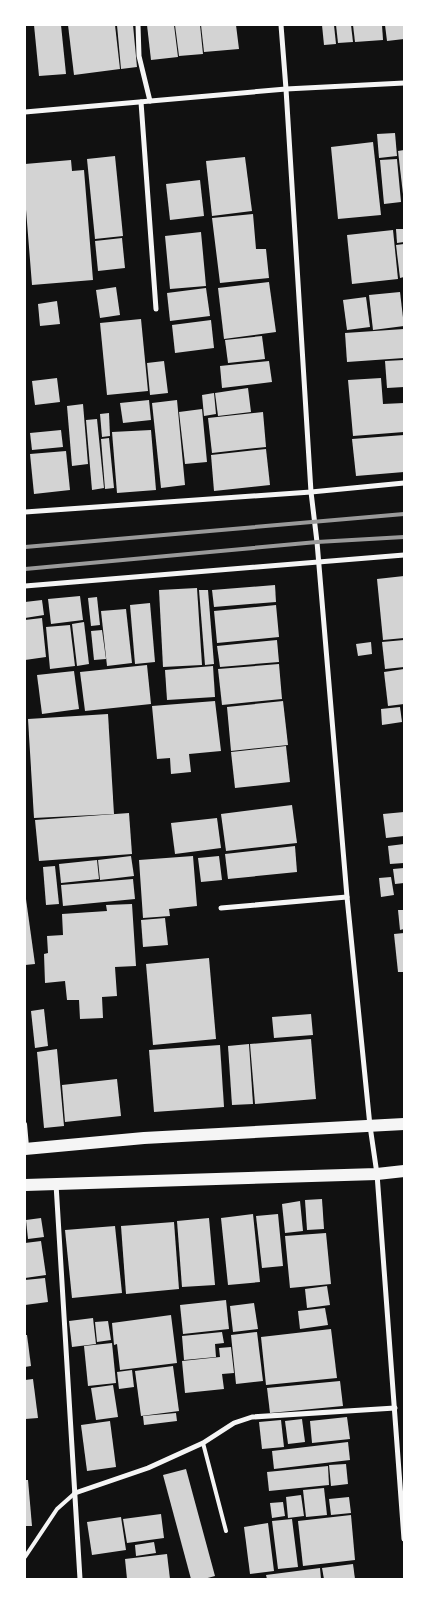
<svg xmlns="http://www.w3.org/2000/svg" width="429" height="1604" font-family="'Noto Sans',sans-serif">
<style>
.building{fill:#d3d3d3}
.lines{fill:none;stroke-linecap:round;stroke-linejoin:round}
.service{stroke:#f5f5f5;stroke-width:4}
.minor{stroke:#f5f5f5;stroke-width:5}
.primary{stroke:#f5f5f5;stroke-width:12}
.rail{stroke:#9a9a9a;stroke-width:4}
</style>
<rect width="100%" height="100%" fill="#111"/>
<g class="building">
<polygon points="34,25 61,25 66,74 39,76"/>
<polygon points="68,25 115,25 120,69 74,75"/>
<polygon points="117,25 133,25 137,67 121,69"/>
<polygon points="147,25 174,25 178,57 151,60"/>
<polygon points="175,25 200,25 203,54 179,56"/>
<polygon points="201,25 236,25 239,49 204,52"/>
<polygon points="322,25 334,25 336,44 324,45"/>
<polygon points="336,25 351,25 353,42 338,43"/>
<polygon points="353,25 382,25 383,40 355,42"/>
<polygon points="385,25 404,25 404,39 387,41"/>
<polygon points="395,133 397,156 379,158 377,134"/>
<polygon points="373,142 381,215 338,219 331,147"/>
<polygon points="404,150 404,194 403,194 398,151"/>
<polygon points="115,156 123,236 95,239 87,159"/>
<polygon points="245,157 252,211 212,216 206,161"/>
<polygon points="397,159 401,202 384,204 380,160"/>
<polygon points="71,160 72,171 84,170 93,280 32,285 25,197 25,164"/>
<polygon points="200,180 204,216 170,220 166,184"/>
<polygon points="253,214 256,249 266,249 269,278 220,283 212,218"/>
<polygon points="396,229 404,229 404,242 397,243"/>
<polygon points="393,230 398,279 352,284 347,235"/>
<polygon points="201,232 206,286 170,289 165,236"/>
<polygon points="122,238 125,268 98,271 95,241"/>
<polygon points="404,244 404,277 400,278 396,245"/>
<polygon points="269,282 276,332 224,339 218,288"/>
<polygon points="116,287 120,315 100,318 96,290"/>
<polygon points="206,288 210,316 170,321 167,293"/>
<polygon points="400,292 404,326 373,330 369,295"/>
<polygon points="366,297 370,327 347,330 343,300"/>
<polygon points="57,301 60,324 40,326 38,304"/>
<polygon points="141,319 148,391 107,395 100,323"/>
<polygon points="211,320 214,348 175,353 172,325"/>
<polygon points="404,329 404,358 347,362 345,333"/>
<polygon points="262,336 265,359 228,363 225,340"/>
<polygon points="404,360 404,387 387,388 385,361"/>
<polygon points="164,361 168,393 150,395 147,363"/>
<polygon points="269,361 272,382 222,388 220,366"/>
<polygon points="57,378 60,402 35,405 32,381"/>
<polygon points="381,378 383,404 404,403 404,432 353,436 348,380"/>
<polygon points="248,388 251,412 218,416 215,393"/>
<polygon points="214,393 216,414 204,416 202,395"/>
<polygon points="149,400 151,420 123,423 120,403"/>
<polygon points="177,400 185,485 161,488 152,403"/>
<polygon points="83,404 88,464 72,466 67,406"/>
<polygon points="202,409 207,462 185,464 179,412"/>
<polygon points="263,412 266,447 212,453 208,418"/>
<polygon points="109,413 110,436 102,437 100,414"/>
<polygon points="97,419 104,488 92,490 86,420"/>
<polygon points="61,430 63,447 32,450 30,433"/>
<polygon points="151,430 156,490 117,493 112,432"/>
<polygon points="404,435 404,472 356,476 352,439"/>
<polygon points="109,438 114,488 105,489 101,439"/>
<polygon points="266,449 270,485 214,491 211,455"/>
<polygon points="66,451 70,490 34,494 30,454"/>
<polygon points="404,576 404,638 383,640 377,579"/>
<polygon points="275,585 276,602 214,607 212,590"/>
<polygon points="197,588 202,665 163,667 159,590"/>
<polygon points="199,590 208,590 214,664 205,665"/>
<polygon points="80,596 83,620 51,624 48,599"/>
<polygon points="97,597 100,625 91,626 88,598"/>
<polygon points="42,600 44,615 25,618 25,602"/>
<polygon points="150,603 155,662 135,664 130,605"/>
<polygon points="276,605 279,637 217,643 214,611"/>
<polygon points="126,609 132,663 107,666 101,611"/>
<polygon points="42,618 46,657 25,660 25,620"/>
<polygon points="84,622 89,664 77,666 72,624"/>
<polygon points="70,625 75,666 50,669 46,627"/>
<polygon points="102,630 106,659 94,660 91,631"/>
<polygon points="277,640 279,662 220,667 217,646"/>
<polygon points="404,640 404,667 385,669 382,642"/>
<polygon points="371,642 372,654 358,656 356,644"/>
<polygon points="279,664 282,699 222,705 218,669"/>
<polygon points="147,665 151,704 85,711 80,672"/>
<polygon points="213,666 215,697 167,700 165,670"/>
<polygon points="404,669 404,704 388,706 384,672"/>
<polygon points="74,671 79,709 42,714 37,675"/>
<polygon points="215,701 221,751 189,754 191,772 171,774 170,758 157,759 152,706"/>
<polygon points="283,701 288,745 231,751 227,707"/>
<polygon points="400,707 402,722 382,725 381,709"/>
<polygon points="108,714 114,814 34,818 28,719"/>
<polygon points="286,746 290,782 235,788 231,752"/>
<polygon points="292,805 297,843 226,851 221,814"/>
<polygon points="404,812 404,836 386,838 383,814"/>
<polygon points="129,813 132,854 39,861 35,820"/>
<polygon points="217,818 221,848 175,854 171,823"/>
<polygon points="404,844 404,863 390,864 388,846"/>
<polygon points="295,846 297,872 228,879 225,854"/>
<polygon points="131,856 134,876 100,880 98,860"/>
<polygon points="193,856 197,906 169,909 170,916 143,918 139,860"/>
<polygon points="219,856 222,880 201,882 198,858"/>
<polygon points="97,860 99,879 61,883 59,864"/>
<polygon points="55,866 59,904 46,905 43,867"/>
<polygon points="404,868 404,883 395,884 393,869"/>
<polygon points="391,877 394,895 381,897 379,878"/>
<polygon points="133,879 135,899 63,906 61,885"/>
<polygon points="25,892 35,964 25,965"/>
<polygon points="132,904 136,966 115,967 117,996 102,997 103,1018 80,1019 79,1000 67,1000 65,981 45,983 44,954 48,953 47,936 63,935 62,914 107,911 106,905"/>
<polygon points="398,910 404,910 404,929 400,930"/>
<polygon points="165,918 168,945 143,947 141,920"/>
<polygon points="404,933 404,972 398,972 394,934"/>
<polygon points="209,958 216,1039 153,1045 146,964"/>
<polygon points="44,1009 48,1046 35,1048 31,1011"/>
<polygon points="311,1014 313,1035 274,1038 272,1017"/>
<polygon points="311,1039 316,1099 255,1104 250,1044"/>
<polygon points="249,1044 253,1104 232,1105 228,1046"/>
<polygon points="220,1045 224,1107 154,1112 149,1050"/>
<polygon points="57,1049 64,1126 44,1128 37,1052"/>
<polygon points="117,1079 121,1116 65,1122 62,1085"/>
<polygon points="322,1199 324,1229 307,1230 305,1200"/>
<polygon points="300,1201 303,1231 285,1233 282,1204"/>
<polygon points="253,1214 260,1282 228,1285 221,1218"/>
<polygon points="278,1214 283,1266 262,1268 256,1216"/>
<polygon points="41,1218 44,1237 28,1239 26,1220"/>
<polygon points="209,1218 215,1285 182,1287 177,1221"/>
<polygon points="174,1222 179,1289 126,1294 121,1226"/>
<polygon points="115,1226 122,1293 72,1298 65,1230"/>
<polygon points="326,1233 331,1284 290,1288 285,1236"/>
<polygon points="41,1241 46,1275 25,1278 25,1243"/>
<polygon points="45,1278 48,1302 25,1305 25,1280"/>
<polygon points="327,1286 330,1305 307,1308 305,1289"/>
<polygon points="226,1300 229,1329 183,1334 180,1305"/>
<polygon points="254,1303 258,1329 233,1332 230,1306"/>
<polygon points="325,1308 328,1325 300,1329 298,1311"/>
<polygon points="171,1315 177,1363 120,1370 117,1344 114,1345 112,1323"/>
<polygon points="93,1318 96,1344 72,1347 69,1321"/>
<polygon points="108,1321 111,1340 97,1342 95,1322"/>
<polygon points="331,1329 337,1378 266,1385 261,1337"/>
<polygon points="222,1332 224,1343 215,1344 216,1357 184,1360 182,1336"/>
<polygon points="257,1332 263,1381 236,1384 231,1335"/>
<polygon points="25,1335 27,1335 31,1366 25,1367"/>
<polygon points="112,1343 116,1383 88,1386 84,1346"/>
<polygon points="231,1347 234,1373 222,1374 224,1389 185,1393 182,1361 220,1357 219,1348"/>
<polygon points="173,1366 179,1411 141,1416 135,1371"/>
<polygon points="132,1370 134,1387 119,1389 117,1372"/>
<polygon points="33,1379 38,1418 25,1419 25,1380"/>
<polygon points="340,1381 343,1406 270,1413 267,1388"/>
<polygon points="113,1385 118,1417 96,1420 91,1388"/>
<polygon points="176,1413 177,1421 144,1425 143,1416"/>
<polygon points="347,1417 350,1439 312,1443 310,1421"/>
<polygon points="302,1419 305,1442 288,1444 285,1421"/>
<polygon points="281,1420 284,1447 262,1449 259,1422"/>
<polygon points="110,1421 116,1467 87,1471 81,1425"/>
<polygon points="348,1442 350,1460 274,1469 272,1451"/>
<polygon points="346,1464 348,1484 331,1486 329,1465"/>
<polygon points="328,1466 329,1485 269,1491 267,1472"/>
<polygon points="186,1469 215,1576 204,1579 191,1579 163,1475"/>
<polygon points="25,1480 28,1480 32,1526 25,1526"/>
<polygon points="324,1488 327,1515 306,1517 303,1490"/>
<polygon points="301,1495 304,1516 288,1518 286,1497"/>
<polygon points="349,1497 351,1513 331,1515 329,1499"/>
<polygon points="283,1502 285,1516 272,1518 270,1503"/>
<polygon points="161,1514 164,1538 127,1543 123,1519"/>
<polygon points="351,1515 355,1560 303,1566 298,1521"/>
<polygon points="121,1517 126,1550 92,1555 87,1522"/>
<polygon points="292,1519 298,1567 278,1569 272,1521"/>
<polygon points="268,1523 274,1571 250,1574 244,1527"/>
<polygon points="154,1542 156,1553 136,1556 135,1545"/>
<polygon points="167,1554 170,1579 127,1579 125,1559"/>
<polygon points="353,1564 355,1579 324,1579 322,1568"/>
<polygon points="320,1568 321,1579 267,1579 266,1575"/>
</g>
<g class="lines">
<g class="service">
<polyline points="25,1124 27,1147"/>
<polyline points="203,1443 226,1531"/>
<polyline points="25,1557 57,1509 75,1493"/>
</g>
<g class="minor">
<polyline points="138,25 139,56 150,101"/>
<polyline points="281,25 286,89 311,492 317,542 347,897 370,1126 377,1174 404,1539"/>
<polyline points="141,102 156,309"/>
<polyline points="25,112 286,89 404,83"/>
<polyline points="25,512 311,492 404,483"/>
<polyline points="25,586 404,555"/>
<polyline points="221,908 347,897"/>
<polyline points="56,1184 80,1579"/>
<polyline points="75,1493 148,1468 203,1443 234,1423 252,1417 395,1408"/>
</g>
<g class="primary">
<polyline points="25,1149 144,1138 404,1124"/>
<polyline points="25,1185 377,1174 404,1171"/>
</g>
<g class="rail">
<polyline points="25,547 404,514"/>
<polyline points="25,569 317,542 404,537"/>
</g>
</g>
<rect width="429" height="1604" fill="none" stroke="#ffffff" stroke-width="52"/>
</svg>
